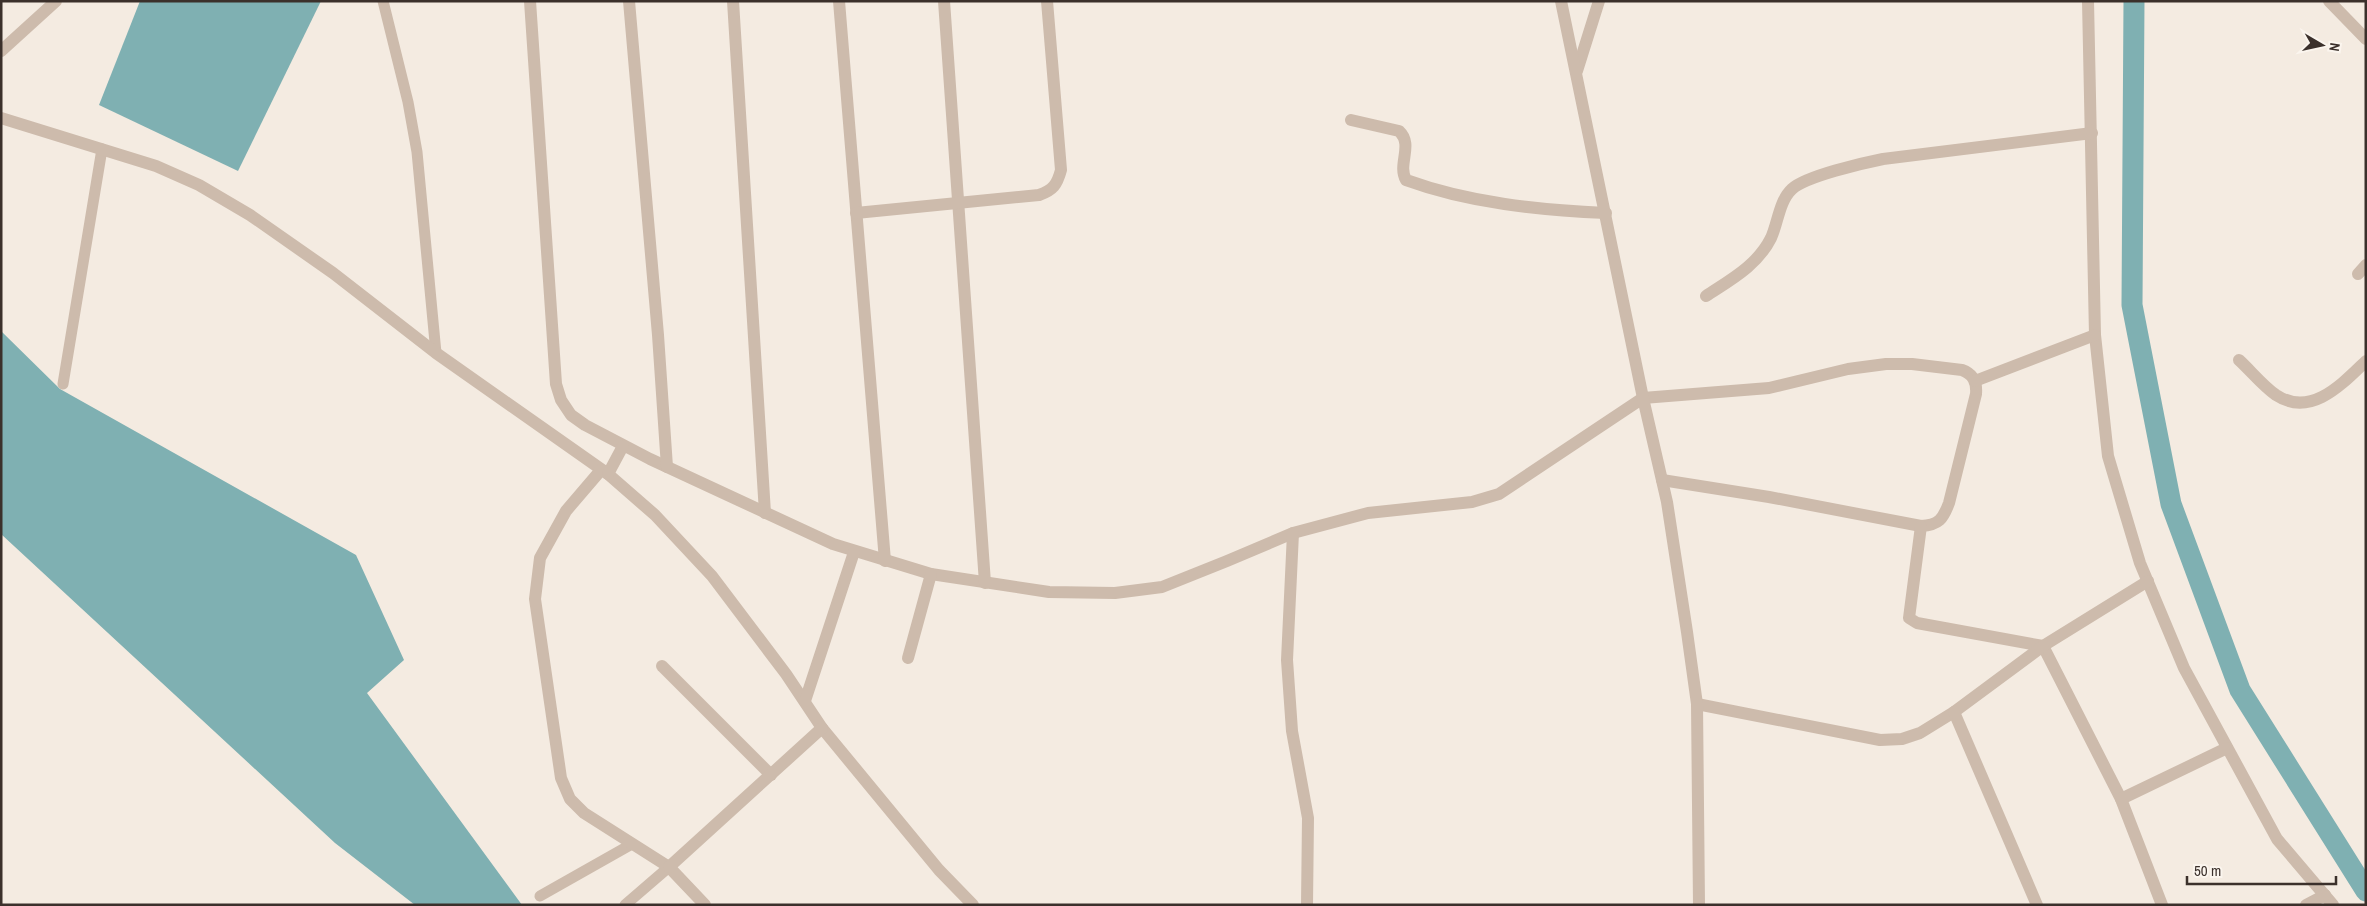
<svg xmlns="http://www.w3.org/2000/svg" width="2367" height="906" font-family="'Archivo Narrow',sans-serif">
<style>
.water{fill:#7fb0b2}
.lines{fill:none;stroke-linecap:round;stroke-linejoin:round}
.canal{stroke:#7fb0b2;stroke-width:21}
.service{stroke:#cdbbac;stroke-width:11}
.minor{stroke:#cdbbac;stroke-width:12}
.tertiary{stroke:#cdbbac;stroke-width:12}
</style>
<rect width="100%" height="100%" fill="#f4ebe1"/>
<g class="water">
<polygon points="140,1 321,1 238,171 99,105"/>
<polygon points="1,331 60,389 356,555 404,660 367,693 522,905 415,905 335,843 1,534"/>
</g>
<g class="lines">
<polyline class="canal" points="2134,1 2132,305 2171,504 2240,690 2366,891"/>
<g class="service">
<polyline points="383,1 408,102 417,152 436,353"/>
<polyline points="63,384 102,149"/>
<polyline points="540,896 632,844"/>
<polyline points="625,905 669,867"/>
</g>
<g class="minor">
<path d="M530,1L556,384L561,400L571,415L585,425L650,459L833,544L931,574L1049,592L1115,593L1162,587L1227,561L1293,533L1368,513L1472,502L1499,494L1643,398L1769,388L1848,369L1886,364H1912L1962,370C1973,374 1977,382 1976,394L1949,503C1943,519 1939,525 1921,526L1769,497L1662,480"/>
<polyline points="629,1 658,335 667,467"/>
<polyline points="733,1 765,513"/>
<polyline points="839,1 885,561"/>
<polyline points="944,1 985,583"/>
<polyline points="2088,1 2095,335 2108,456 2140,563 2184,668 2277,839 2333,905"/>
<polyline points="2329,1 2366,39"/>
<polyline points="1,51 56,1"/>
<polyline points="1577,71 1599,1"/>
<polyline points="1,118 156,166 199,185 250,215 333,273 436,353 608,474 655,515 712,576 786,674 822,728 939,870 973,905"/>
<path d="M1351,120L1399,131C1414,145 1397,164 1406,180C1469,203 1539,210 1606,213"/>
<path d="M856,213L1039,195C1053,190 1057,185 1061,170L1047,1"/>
<polyline points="2358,274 2366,265"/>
<path d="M1706,296C1730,280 1757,266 1771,238C1778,223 1779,201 1792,189C1806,176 1863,163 1883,159L2092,133"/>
<path d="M2239,360C2251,371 2263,386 2276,395C2311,418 2342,384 2366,361"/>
<polyline points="1975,381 2095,335"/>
<polyline points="601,470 566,511 540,558 535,599 561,778 570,799 584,813 669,867 705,905"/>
<polyline points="608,474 623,446"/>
<polyline points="1921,526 1909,618 1917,623 2043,646 2121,799 2162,905"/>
<polyline points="1293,533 1287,660 1292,731 1308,818 1307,905"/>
<polyline points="908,658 931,574"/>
<polyline points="662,666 771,775"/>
<polyline points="805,701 854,552"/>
<polyline points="1697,704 1880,740 1902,739 1920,733 1954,712 2043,646 2148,581"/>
<polyline points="1954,712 2037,905"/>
<polyline points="2121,799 2227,748"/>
<polyline points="669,867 822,728"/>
<polyline points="2306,905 2325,895"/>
</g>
<polyline class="tertiary" points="1561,1 1643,398 1667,502 1687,632 1697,704 1699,905"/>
</g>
<rect width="2367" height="906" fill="none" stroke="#3b302b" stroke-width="5"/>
<g transform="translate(2322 45) rotate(99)" stroke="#fbf5ee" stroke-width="4" paint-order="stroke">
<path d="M0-4L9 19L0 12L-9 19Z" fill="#3b302b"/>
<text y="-8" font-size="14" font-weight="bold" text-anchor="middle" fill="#3b302b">N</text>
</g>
<path d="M2187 876v8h149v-8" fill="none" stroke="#3b302b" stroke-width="2.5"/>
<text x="2194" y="876" font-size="15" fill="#3b302b" stroke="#fbf5ee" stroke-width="4" paint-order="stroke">50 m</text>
</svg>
